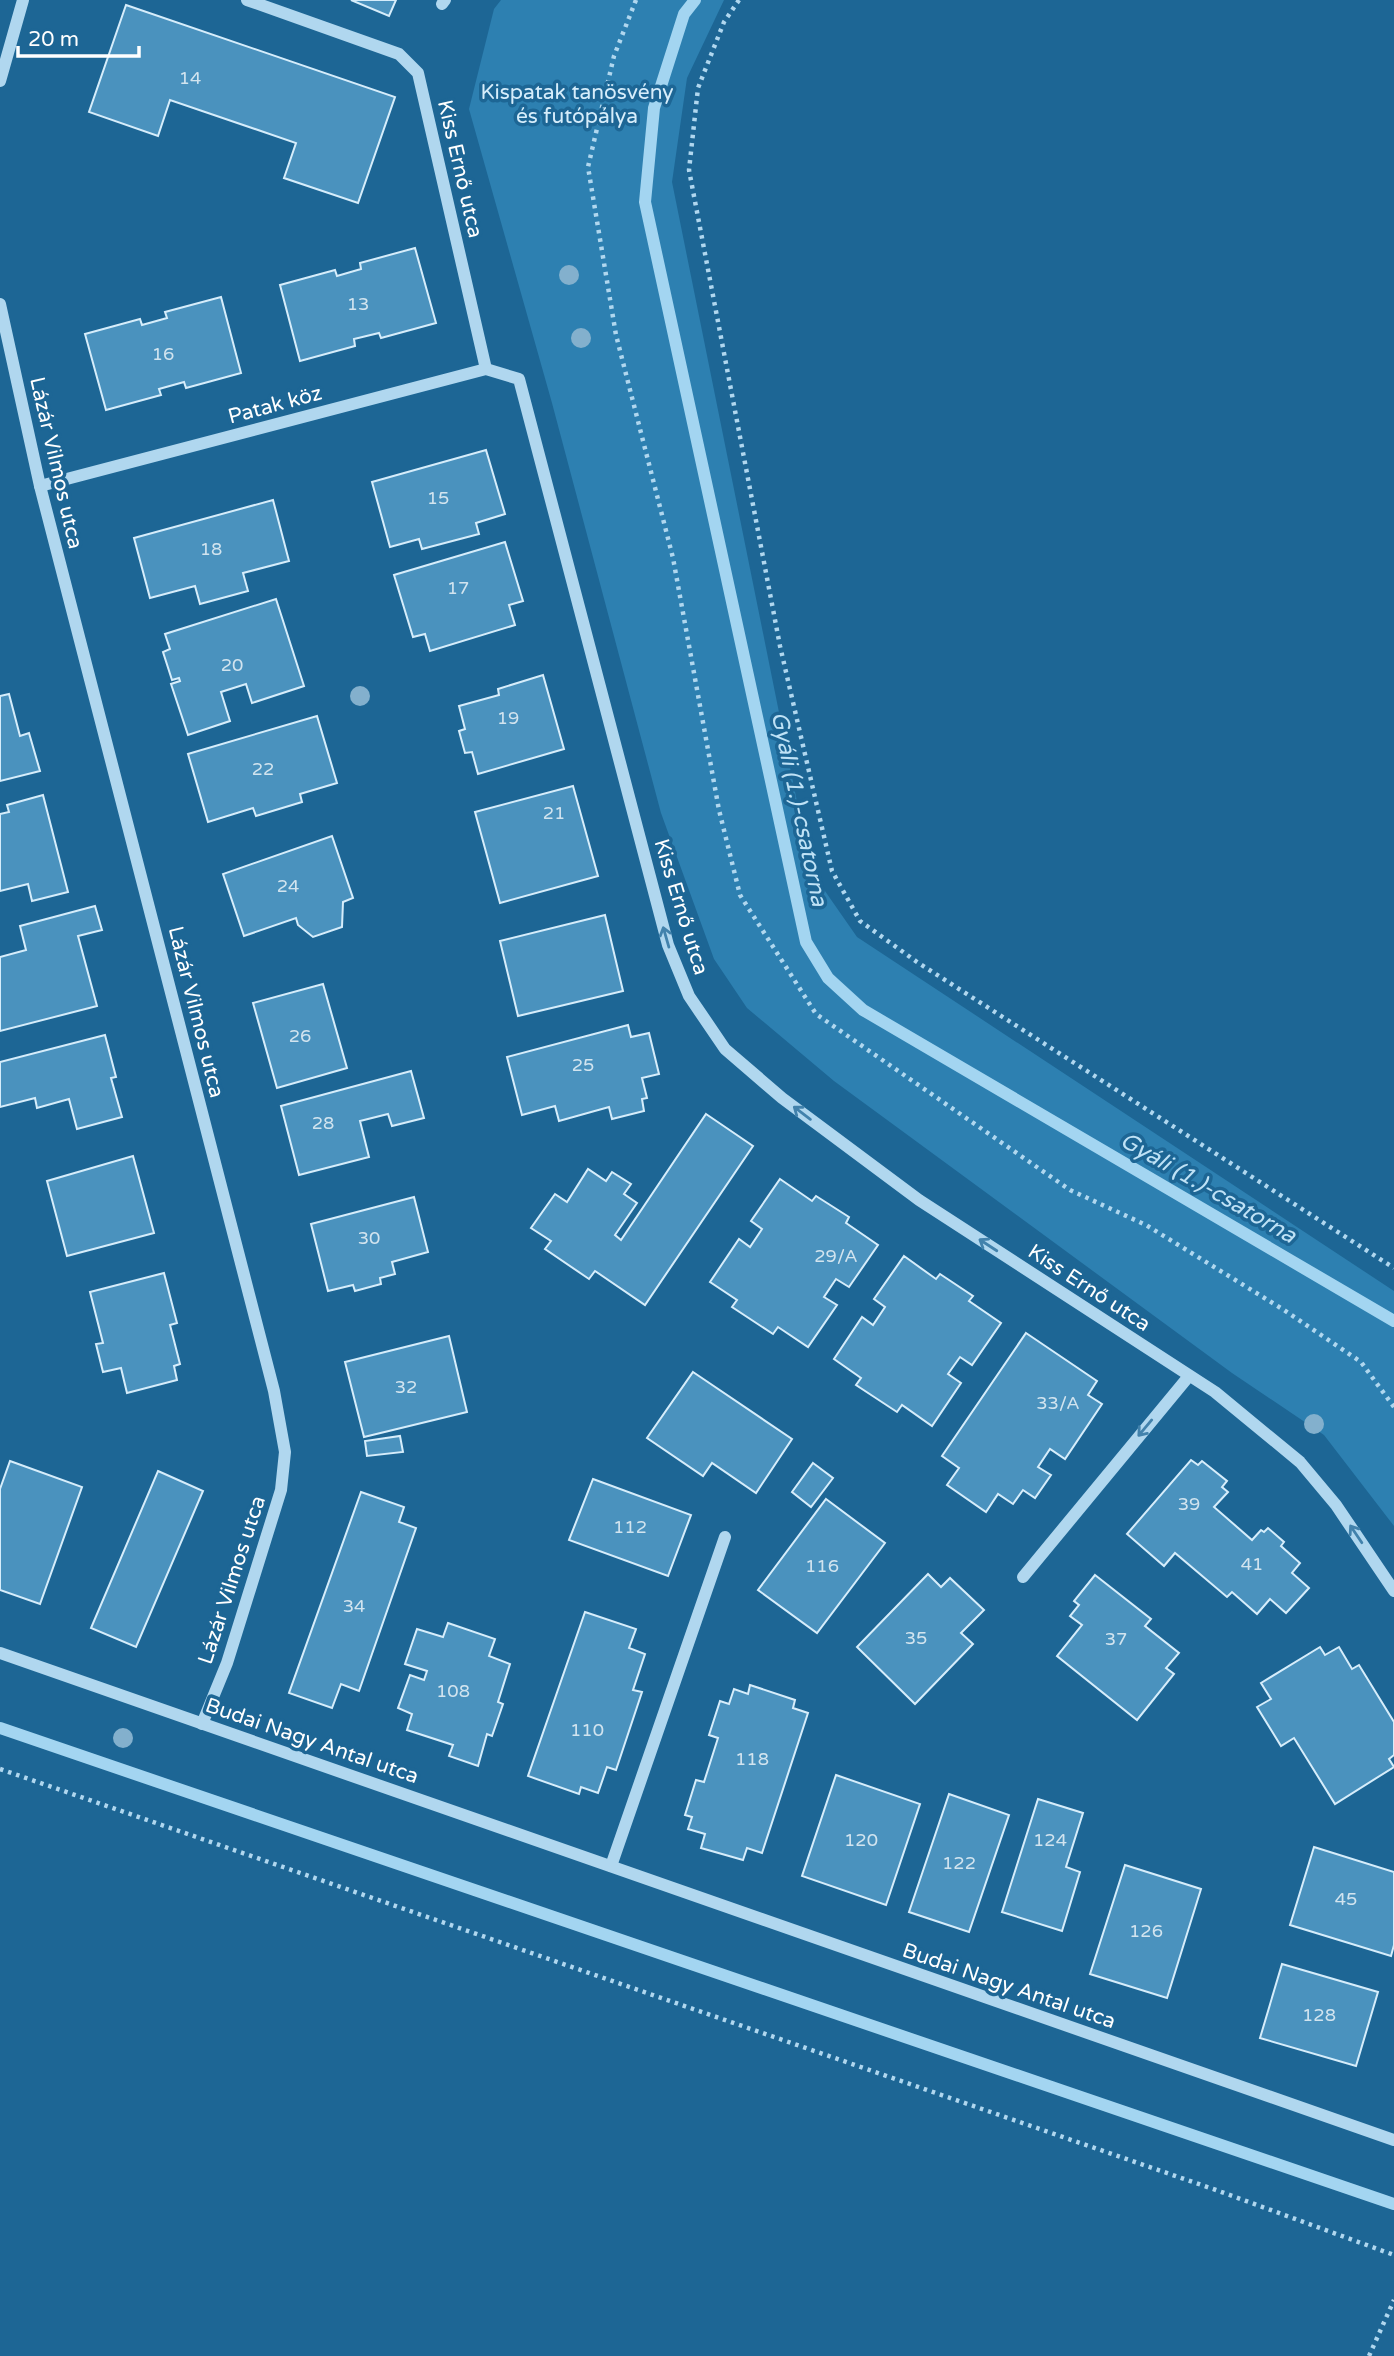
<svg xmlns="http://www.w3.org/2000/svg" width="1394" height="2356" font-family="'Varela Round',sans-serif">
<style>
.green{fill:#2d80b1}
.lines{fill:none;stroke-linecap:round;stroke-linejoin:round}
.stream{stroke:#a3d5f1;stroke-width:12}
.building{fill:#4a92be;stroke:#d6edfb;stroke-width:2}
.path{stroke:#b0d7ef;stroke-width:4.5;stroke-dasharray:3.5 5;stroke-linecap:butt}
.minor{stroke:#b0d7ef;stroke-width:12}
.tree{fill:#83b0cd}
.oneway{stroke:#4282ac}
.labels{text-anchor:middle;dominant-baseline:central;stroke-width:7;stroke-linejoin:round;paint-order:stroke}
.number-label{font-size:18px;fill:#d2e4ef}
.park-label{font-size:21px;fill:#d6edfb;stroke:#1d6695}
.street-label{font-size:21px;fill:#fff;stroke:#1d6695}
.water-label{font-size:23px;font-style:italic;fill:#bfe2f6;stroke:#1d6695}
</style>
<rect width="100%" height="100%" fill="#1d6695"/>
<polygon class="green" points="501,0 724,0 687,78 672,182 811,871 857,937 1394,1291 1394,1526 1324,1435 1232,1373 834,1081 747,1008 714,959 661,813 552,403 469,109 494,9"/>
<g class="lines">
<g class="stream">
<polyline points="695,0 684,14 654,108 645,202 806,942 828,978 863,1010 1394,1321"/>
<polyline points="0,1728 1394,2204"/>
</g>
</g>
<g class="building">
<polygon points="351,0 396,0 389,16"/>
<polygon points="126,5 395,97 358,203 284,178 296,143 170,100 158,136 89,112"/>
<polygon points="415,248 436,323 381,338 379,333 354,339 355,346 300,361 280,285 335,270 337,276 361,269 360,263"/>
<polygon points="221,297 241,373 186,388 184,382 159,389 161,395 106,410 85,334 140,319 142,325 167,318 165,312"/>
<polygon points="486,450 505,514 476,523 479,534 422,549 419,539 390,547 372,482"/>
<polygon points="273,500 289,561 243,573 248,591 200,604 195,586 150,598 134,538"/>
<polygon points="505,542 523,601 509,605 515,625 430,651 425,634 413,637 394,575"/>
<polygon points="276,599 304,686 252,703 246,684 221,692 230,721 188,735 171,684 180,681 179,678 172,680 163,652 170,649 165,634"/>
<polygon points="543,675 564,749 478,774 472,752 465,753 459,731 465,729 459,706 499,695 498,689"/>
<polygon points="9,694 20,736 29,733 40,771 0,781 0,696"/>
<polygon points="317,716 337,783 300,794 302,802 256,816 253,808 208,822 188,754"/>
<polygon points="573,786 598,876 500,903 475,812"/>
<polygon points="43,795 68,892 32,901 28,884 0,891 0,814 9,812 7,805"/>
<polygon points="332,836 353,898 343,902 342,927 313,937 298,925 296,918 244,936 223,874"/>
<polygon points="95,906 102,930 78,936 97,1006 0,1031 0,957 26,950 20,926"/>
<polygon points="605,915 623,991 518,1016 500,941"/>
<polygon points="323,984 347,1068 277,1088 253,1003"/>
<polygon points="628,1025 631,1037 649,1033 659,1074 642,1078 647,1098 642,1099 644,1111 612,1119 609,1107 559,1121 555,1106 522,1115 507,1057"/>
<polygon points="105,1035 116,1077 111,1078 122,1117 77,1129 69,1099 37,1108 35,1098 0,1107 0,1062"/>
<polygon points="411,1071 424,1118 392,1126 388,1114 360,1121 369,1157 299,1175 281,1106"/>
<polygon points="706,1114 753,1146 645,1305 595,1271 589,1279 545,1249 551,1241 531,1228 555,1194 567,1202 588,1169 606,1181 612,1172 631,1184 624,1194 637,1203 615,1235 621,1240"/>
<polygon points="133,1156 154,1233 67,1256 47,1181"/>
<polygon points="780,1179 812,1201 816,1196 849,1217 846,1223 878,1245 849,1287 836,1279 824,1297 837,1305 808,1347 778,1327 773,1334 732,1307 737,1300 710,1282 739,1239 750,1247 762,1229 751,1221"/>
<polygon points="414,1197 428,1252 392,1262 395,1274 380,1278 381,1284 355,1291 353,1285 328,1291 311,1224"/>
<polygon points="904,1256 936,1279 940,1274 973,1296 969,1301 1001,1323 972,1365 960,1357 948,1374 961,1383 932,1426 902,1405 897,1412 856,1385 861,1378 834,1359 862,1317 873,1325 885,1307 874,1299"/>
<polygon points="164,1273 177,1323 170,1325 180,1364 174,1366 177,1380 127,1393 121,1368 103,1372 96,1344 103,1343 90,1292"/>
<polygon points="1026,1333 1097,1381 1088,1395 1102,1404 1065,1459 1050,1449 1038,1467 1051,1475 1035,1498 1023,1490 1013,1504 998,1494 986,1512 947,1485 959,1468 942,1456"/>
<polygon points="449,1336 467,1412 364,1437 345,1362"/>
<polygon points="693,1372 792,1439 756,1493 712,1463 703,1476 647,1438"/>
<polygon points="400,1436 403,1452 367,1456 365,1441"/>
<polygon points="1191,1460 1198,1465 1202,1461 1227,1481 1222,1487 1228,1492 1214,1507 1252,1540 1261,1530 1264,1532 1268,1528 1284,1542 1281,1546 1300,1563 1292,1573 1309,1588 1286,1613 1270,1599 1257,1614 1232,1592 1227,1597 1175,1553 1164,1566 1127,1534"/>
<polygon points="10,1461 82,1487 40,1604 0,1590 0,1489"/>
<polygon points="813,1463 833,1478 811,1507 792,1492"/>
<polygon points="158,1471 203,1491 136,1647 91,1628"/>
<polygon points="593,1479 691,1515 668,1576 569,1540"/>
<polygon points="361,1492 404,1507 399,1522 416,1528 359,1691 341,1684 332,1708 289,1693"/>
<polygon points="826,1499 885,1543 817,1633 758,1590"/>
<polygon points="928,1574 941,1587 950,1578 984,1610 961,1633 973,1644 915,1704 857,1647"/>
<polygon points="1095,1575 1151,1619 1145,1626 1179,1653 1166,1668 1174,1674 1137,1720 1057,1656 1082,1625 1070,1616 1079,1605 1074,1601"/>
<polygon points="585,1612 636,1629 629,1648 645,1654 633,1690 642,1692 616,1770 607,1767 598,1793 581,1787 579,1794 528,1776"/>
<polygon points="448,1623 495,1639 489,1656 510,1664 498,1702 503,1704 492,1736 487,1734 478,1766 449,1756 453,1745 407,1730 412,1714 398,1708 410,1675 424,1680 427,1671 405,1664 417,1629 443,1637"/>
<polygon points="1320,1647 1325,1655 1339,1647 1352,1669 1359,1665 1394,1722 1394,1755 1389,1759 1394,1767 1335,1804 1294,1738 1281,1746 1257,1707 1271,1699 1261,1683"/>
<polygon points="750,1685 795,1700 793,1708 808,1713 762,1853 747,1848 743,1860 701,1848 705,1834 688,1829 692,1817 685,1815 696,1780 704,1782 718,1738 709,1735 720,1701 729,1704 734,1689 748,1694"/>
<polygon points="836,1775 920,1804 886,1905 802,1876"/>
<polygon points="949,1794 1009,1815 969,1932 909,1912"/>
<polygon points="1038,1799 1083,1813 1066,1867 1080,1872 1062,1931 1002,1912"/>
<polygon points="1314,1847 1394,1872 1394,1945 1391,1956 1290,1925"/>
<polygon points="1125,1865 1201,1889 1167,1998 1090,1974"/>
<polygon points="1282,1964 1378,1992 1356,2066 1260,2038"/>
</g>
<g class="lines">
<g class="path">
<polyline points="636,0 614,56 588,167 616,335 673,558 719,810 740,895 816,1014 1070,1190 1146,1225 1284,1310 1361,1362 1394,1407"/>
<polyline points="739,0 724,22 698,88 689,170 780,646 832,871 860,921 917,962 1394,1268"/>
<polyline points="0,1769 1216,2190 1394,2255"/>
<polyline points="1369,2356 1394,2300"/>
</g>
<g class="minor">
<polyline points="247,0 399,54 418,73 486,369"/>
<polyline points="442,4 445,0"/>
<polyline points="0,81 23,0"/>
<polyline points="0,304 40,486 274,1391 285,1452 281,1490 227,1663 202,1724"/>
<polyline points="40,486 486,369 519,379 668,945 689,996 725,1049 782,1098 919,1200 1215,1392 1300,1462 1336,1505 1394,1591"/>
<polyline points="1023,1577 1189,1376"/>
<polyline points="0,1653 1394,2140"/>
<polyline points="611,1866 725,1537"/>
</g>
</g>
<g class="tree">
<circle cx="569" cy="275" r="10"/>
<circle cx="581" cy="338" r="10"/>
<circle cx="360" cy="696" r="10"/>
<circle cx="1314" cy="1424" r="10"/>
<circle cx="123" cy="1738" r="10"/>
</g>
<defs><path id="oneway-shaft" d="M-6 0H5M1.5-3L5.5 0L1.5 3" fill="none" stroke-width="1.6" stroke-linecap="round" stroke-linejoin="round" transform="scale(1.75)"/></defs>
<g class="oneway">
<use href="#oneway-shaft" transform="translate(666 937) rotate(-106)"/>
<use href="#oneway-shaft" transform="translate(802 1113) rotate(-143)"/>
<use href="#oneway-shaft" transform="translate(988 1245) rotate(-147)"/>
<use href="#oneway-shaft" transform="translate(1145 1428) rotate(130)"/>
<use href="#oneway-shaft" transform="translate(1356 1534) rotate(-124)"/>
</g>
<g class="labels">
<g class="number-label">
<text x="190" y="78">14</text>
<text x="358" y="304">13</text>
<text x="163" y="354">16</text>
<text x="438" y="498">15</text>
<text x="211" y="549">18</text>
<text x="458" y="588">17</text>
<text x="232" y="665">20</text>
<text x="508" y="718">19</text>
<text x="263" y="769">22</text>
<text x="554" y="813">21</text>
<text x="288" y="886">24</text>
<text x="300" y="1036">26</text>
<text x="583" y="1065">25</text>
<text x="323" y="1123">28</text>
<text x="369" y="1238">30</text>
<text x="836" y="1256">29/A</text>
<text x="406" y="1387">32</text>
<text x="1058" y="1403">33/A</text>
<text x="1189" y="1504">39</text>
<text x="630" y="1527">112</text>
<text x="1252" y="1564">41</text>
<text x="822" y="1566">116</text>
<text x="354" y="1606">34</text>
<text x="916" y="1638">35</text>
<text x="1116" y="1639">37</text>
<text x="453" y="1691">108</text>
<text x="587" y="1730">110</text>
<text x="752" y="1759">118</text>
<text x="861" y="1840">120</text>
<text x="1050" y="1840">124</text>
<text x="959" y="1863">122</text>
<text x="1346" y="1899">45</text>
<text x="1146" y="1931">126</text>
<text x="1319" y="2015">128</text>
</g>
<g class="park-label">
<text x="577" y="92">Kispatak tanösvény<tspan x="577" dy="24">és futópálya</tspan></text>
</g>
<g class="street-label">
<text transform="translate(460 169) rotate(77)">Kiss Ernő utca</text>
<text transform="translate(275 405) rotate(-15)">Patak köz</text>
<text transform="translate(56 463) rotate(77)">Lázár Vilmos utca</text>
<text transform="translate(681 907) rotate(73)">Kiss Ernő utca</text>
<text transform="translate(196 1012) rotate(76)">Lázár Vilmos utca</text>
<text transform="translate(1089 1288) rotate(33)">Kiss Ernő utca</text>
<text transform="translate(232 1580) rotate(-72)">Lázár Vilmos utca</text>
<text transform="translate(312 1741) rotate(19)">Budai Nagy Antal utca</text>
<text transform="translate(1009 1986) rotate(19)">Budai Nagy Antal utca</text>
</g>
<g class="water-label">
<text transform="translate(799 809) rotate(78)">Gyáli (1.)-csatorna</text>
<text transform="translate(1208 1188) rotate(30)">Gyáli (1.)-csatorna</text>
</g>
</g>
<path d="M18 46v10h121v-10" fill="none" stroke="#ffffff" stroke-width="3.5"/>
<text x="28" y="46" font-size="21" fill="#ffffff" stroke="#1d6695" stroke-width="5" paint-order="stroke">20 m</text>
</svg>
